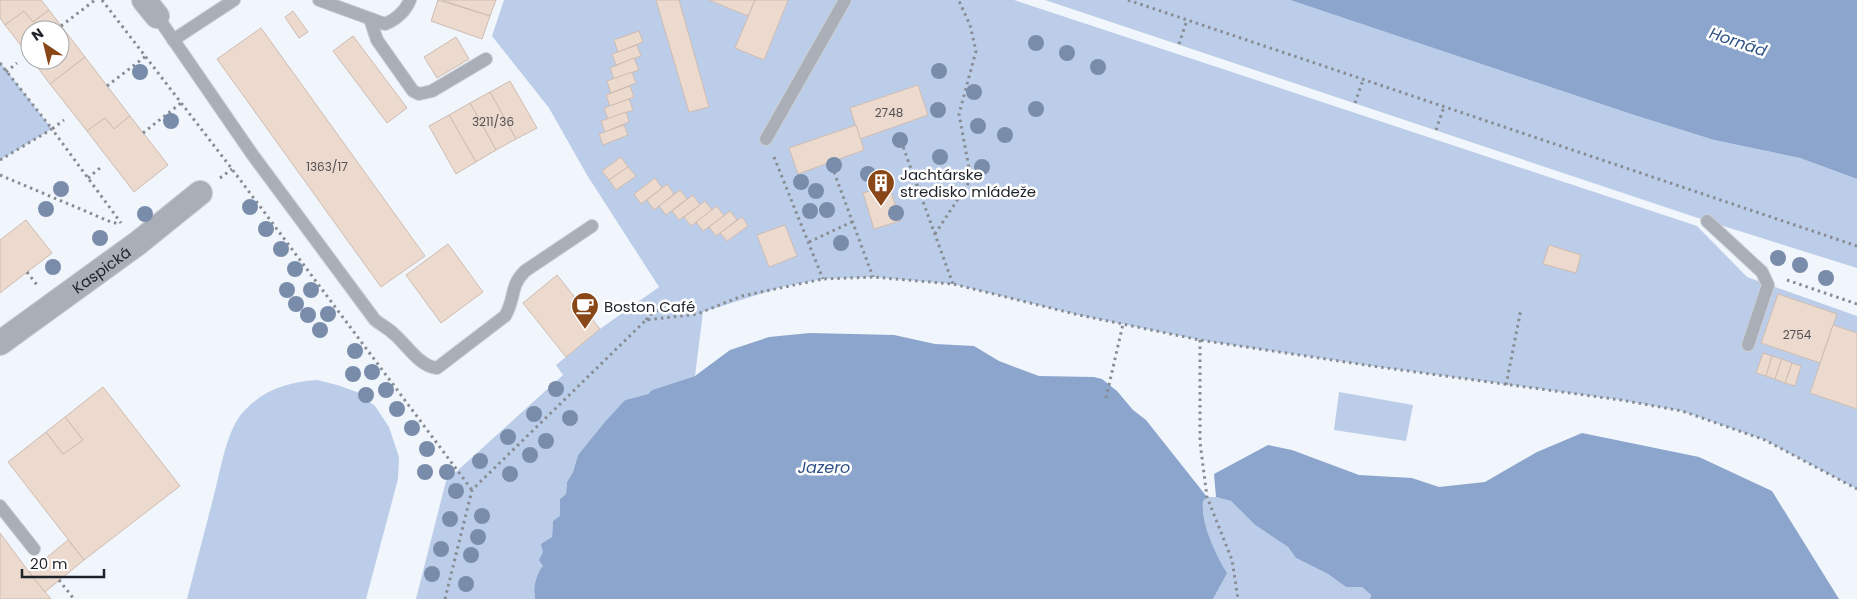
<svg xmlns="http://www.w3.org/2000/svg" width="1857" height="599" font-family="Poppins,sans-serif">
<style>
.green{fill:#bbcde8;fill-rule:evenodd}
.water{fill:#8ca5cd}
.building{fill:#eddacf;stroke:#cfbcb1}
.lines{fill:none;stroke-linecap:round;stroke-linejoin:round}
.lane-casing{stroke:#cbcfd6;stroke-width:14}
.street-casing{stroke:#cbcfd6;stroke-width:26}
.path{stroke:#888c93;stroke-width:3;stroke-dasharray:2.5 4;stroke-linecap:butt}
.lane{stroke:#aaafb7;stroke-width:12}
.street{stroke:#aaafb7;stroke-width:24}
.tree{fill:#798caa}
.labels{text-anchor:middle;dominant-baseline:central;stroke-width:5;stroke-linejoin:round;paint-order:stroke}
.number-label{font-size:12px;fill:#525052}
.poi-label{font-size:15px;fill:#1e2229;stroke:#fff;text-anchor:start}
.street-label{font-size:15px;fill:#1e2229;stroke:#fff}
.water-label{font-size:16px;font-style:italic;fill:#305185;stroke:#fff}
</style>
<rect width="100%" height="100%" fill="#f1f5fc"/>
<g class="green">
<path d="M504,0H1014L1697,226L1747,277L1857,316V489L1765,440L1682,411L1621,400L1372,366L1200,340L1079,315L953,284L873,277L823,279L782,287L703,312L695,376L652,390L648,394L625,400L578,455L573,472L567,482L566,494L560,499V517L553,521L552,537L543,552V566L534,594L535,599H416L446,481L563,375L556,365L600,329L659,287L587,175L549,108L492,36ZM918,85L928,115L860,139L864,150L799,173L790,148L856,125L850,108Z"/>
<polygon points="1045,0 1290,0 1634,115 1714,140 1800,158 1857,179 1857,268 1707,221"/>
<polygon points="0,62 52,129 0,160"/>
<path d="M317,380L337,385L357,392L375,406L389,427L399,457L398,479L366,599H187C196,564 205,530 214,495C221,470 226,429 245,410C265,389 289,382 317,380Z"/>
<polygon points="1339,392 1413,405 1406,441 1334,430"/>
<path d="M1207,497H1216L1231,501L1255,525L1288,547L1296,558L1328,574L1346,587H1362L1371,595L1370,599H1213L1226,573C1215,554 1201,523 1203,500Z"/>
</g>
<g class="water">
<polygon points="1290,0 1857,0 1857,179 1800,158 1714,140 1634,115"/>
<path d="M810,333L894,335L935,344L974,346L999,361L1039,376L1094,377L1102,379L1117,391L1133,410L1146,420L1207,497L1203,501C1201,523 1215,554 1227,573L1213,599H535C533,589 536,574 543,566L539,560L543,552L541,544L552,537L553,521L560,516V499L566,494L567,482L573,472L578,455L605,422L625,400L648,394L652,390L695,376L730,350L769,337Z"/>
<polygon points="1582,433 1699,457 1772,491 1839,599 1370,599 1371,595 1362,587 1346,587 1328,574 1296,558 1288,547 1255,525 1231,501 1216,497 1214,474 1268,445 1292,450 1359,475 1412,478 1439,487 1485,482 1537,452"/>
</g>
<g class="building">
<polygon points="0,0 41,0 49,10 33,22 24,11 5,25 0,18"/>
<polygon points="438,0 490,16 482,39 431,21"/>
<polygon points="442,0 496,0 490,16"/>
<polygon points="656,0 679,0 709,107 689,112"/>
<polygon points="709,0 755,0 748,16"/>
<polygon points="755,0 788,0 764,60 735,48"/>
<polygon points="49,10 85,57 50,84 32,60 60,60 60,30 30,30 30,57 5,25 24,11 33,22"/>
<polygon points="293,11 308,32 299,38 285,17"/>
<polygon points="261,28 425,256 381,287 217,59"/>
<polygon points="639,31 643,42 618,52 614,40"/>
<polygon points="353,36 407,108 387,123 333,51"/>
<polygon points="456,37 469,59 437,78 424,57"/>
<polygon points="637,45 641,56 616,65 612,54"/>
<polygon points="85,57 130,116 114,129 105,118 87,131 50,84"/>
<polygon points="634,58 639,70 614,79 610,68"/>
<polygon points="632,72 636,83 611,93 607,81"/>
<polygon points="510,81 537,128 516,139 490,92"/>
<polygon points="918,85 928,115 860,139 850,108"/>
<polygon points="630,86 634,97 610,106 606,95"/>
<polygon points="490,92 516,139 496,150 470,103"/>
<polygon points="629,99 633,110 608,119 604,108"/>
<polygon points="470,103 496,150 476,162 449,115"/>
<polygon points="626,112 629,122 605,132 601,121"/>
<polygon points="449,115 476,162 456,174 429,126"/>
<polygon points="130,116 168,165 134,192 87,131 105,118 114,129"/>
<polygon points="624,125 628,135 603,145 599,134"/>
<polygon points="856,125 864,150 798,174 789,148"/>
<polygon points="621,157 628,167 609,180 602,171"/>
<polygon points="628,167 636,176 616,190 609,180"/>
<polygon points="655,178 662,188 641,204 634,194"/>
<polygon points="667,184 674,194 654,210 647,200"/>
<polygon points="889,185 900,221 874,229 863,193"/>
<polygon points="680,190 687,199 666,215 659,206"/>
<polygon points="693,195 700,205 679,220 672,211"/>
<polygon points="705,201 712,210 691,226 684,217"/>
<polygon points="717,206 724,216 703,231 696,222"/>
<polygon points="730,211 737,220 716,236 709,227"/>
<polygon points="742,217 748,226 727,241 720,233"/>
<polygon points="26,220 52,253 0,293 0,240"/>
<polygon points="785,225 797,256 769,267 757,235"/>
<polygon points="448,244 483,292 441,323 406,275"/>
<polygon points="1549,245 1581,255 1576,273 1543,264"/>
<polygon points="557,275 600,329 566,357 523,303"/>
<polygon points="1778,294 1837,314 1820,363 1761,343"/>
<polygon points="1833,325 1857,333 1857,409 1810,393"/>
<polygon points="1763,353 1772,356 1766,376 1756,373"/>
<polygon points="1772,356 1782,359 1775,379 1766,376"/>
<polygon points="1782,359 1792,363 1785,383 1775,379"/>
<polygon points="1792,363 1801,366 1795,386 1785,383"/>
<polygon points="103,387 180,486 84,560 8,462 46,432 63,454 83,440 65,417"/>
<polygon points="65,417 83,440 63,454 46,432"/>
<polygon points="0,533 29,572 51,599 0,599"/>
<polygon points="68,540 84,560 45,592 29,572"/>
</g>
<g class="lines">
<defs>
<g id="lane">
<path d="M319,0L385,24C397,19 405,12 410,0"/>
<path d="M157,16L252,154L375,320C381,325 388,328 394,334C407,345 419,366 437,368L505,316C516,298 509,287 525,271L592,226"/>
<polyline points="370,19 377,40 413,91 419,94 432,91 486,59"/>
<polyline points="173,40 234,0"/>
<polyline points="766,139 845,0"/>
<polyline points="1707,221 1762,272 1768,285 1748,345"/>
<polyline points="0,506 34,549"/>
</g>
<g id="street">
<polyline points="144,0 157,16"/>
<path id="s1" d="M0,343L138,243L200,193"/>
</g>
</defs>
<use href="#lane" class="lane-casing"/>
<use href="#street" class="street-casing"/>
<g class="path">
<polyline points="102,0 232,169 472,490"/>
<polyline points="1128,0 1857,246"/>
<polyline points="61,26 95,0"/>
<polyline points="1179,44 1187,20"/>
<polyline points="0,63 52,129 64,120"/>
<polyline points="6,72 17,63"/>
<polyline points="107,86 146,56"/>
<polyline points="1355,103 1363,80"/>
<polyline points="1436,130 1444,107"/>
<polyline points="143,133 181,103"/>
<polyline points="901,141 953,284"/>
<polyline points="774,157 823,279"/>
<polyline points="0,160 52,129 121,223"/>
<polyline points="834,172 873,277"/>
<polyline points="0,175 111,222 120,224"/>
<polyline points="88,178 100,168"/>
<polyline points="220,178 232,169"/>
<polyline points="935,234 971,179 959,114 976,51 970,25 960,3 957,0"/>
<polyline points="809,242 854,221"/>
<polyline points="27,272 37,285"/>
<polyline points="1787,280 1857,304"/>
<path d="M646,320C659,303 678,305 696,314"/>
<polyline points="1200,340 1200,442 1207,497 1232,560 1238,599"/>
<polyline points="1506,385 1521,309"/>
<polyline points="1106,398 1123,324"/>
<polyline points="59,580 74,599"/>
<polyline points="445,599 472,490 646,320 697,314 742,296 823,279 873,277 953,284 1079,315 1200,340 1372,366 1621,400 1682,411 1765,440 1857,489"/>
</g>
<use href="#lane" class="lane"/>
<use href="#street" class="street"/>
</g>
<g class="tree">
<circle cx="1036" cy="43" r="8"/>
<circle cx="1067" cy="53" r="8"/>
<circle cx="1098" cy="67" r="8"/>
<circle cx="939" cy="71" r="8"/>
<circle cx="140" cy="72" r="8"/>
<circle cx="974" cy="92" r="8"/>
<circle cx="1036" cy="109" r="8"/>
<circle cx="938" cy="110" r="8"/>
<circle cx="171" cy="121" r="8"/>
<circle cx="978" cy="126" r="8"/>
<circle cx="1005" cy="135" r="8"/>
<circle cx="900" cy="140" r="8"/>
<circle cx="940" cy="157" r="8"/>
<circle cx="834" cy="165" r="8"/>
<circle cx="982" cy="167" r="8"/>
<circle cx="868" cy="174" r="8"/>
<circle cx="801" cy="182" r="8"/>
<circle cx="61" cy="189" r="8"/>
<circle cx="816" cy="191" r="8"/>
<circle cx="250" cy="207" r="8"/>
<circle cx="46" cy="209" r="8"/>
<circle cx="827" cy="210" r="8"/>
<circle cx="810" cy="211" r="8"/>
<circle cx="896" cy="213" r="8"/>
<circle cx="145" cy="214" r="8"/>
<circle cx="266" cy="229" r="8"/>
<circle cx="100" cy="238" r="8"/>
<circle cx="841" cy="243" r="8"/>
<circle cx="281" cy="249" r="8"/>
<circle cx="1778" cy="258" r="8"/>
<circle cx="1800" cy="265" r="8"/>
<circle cx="53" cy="267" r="8"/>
<circle cx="295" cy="269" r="8"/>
<circle cx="1826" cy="278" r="8"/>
<circle cx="287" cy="290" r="8"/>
<circle cx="311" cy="290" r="8"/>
<circle cx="296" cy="304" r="8"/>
<circle cx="328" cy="314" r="8"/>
<circle cx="308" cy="315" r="8"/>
<circle cx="320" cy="330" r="8"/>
<circle cx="355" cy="351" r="8"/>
<circle cx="372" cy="372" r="8"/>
<circle cx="353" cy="374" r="8"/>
<circle cx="556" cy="389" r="8"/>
<circle cx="386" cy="390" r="8"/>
<circle cx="366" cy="395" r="8"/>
<circle cx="397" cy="409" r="8"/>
<circle cx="534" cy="414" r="8"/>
<circle cx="570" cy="418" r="8"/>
<circle cx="412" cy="428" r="8"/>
<circle cx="508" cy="437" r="8"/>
<circle cx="546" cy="441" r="8"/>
<circle cx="427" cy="449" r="8"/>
<circle cx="530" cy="455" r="8"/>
<circle cx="480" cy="461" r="8"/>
<circle cx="425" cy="472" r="8"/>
<circle cx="447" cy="472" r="8"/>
<circle cx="510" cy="474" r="8"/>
<circle cx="456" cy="491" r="8"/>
<circle cx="482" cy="516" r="8"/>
<circle cx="450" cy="519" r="8"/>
<circle cx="478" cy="537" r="8"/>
<circle cx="441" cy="549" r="8"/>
<circle cx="471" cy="555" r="8"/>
<circle cx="432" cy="574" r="8"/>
<circle cx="466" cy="584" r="8"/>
</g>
<defs>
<symbol id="building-pin" viewBox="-11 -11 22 30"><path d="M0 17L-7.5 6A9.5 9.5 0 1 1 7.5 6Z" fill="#894617" stroke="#fff"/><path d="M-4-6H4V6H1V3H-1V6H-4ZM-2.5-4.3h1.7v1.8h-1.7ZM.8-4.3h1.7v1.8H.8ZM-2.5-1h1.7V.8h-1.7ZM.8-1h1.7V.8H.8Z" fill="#fff"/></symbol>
<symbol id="cafe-pin" viewBox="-11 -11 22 30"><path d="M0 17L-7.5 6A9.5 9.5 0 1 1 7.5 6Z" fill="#894617" stroke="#fff"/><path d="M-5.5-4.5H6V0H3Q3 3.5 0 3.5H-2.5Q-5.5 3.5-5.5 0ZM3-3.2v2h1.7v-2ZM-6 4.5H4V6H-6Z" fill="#fff"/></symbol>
</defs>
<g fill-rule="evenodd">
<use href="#building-pin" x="865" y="167" width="32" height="43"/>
<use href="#cafe-pin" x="569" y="290" width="32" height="43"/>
</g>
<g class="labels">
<g class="number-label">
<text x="889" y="112">2748</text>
<text x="493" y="121">3211/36</text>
<text x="327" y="166">1363/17</text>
<text x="1797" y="334">2754</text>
</g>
<g class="poi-label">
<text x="900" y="174">Jachtárske<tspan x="900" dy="17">stredisko mládeže</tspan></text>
<text x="604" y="306">Boston Café</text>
</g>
<g class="street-label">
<text stroke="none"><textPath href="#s1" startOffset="125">Kaspická</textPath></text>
</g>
<g class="water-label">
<text transform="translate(1738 42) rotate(19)">Hornád</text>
<text x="824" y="467">Jazero</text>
</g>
</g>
<g transform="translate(45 45) rotate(325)"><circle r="24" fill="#ffffff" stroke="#a5a7a9"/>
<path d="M0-4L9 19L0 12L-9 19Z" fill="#894617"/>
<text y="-8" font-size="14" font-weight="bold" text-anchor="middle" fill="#1e2229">N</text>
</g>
<path d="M22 569v8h82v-8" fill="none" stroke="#1e2229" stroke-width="2.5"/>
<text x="30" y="569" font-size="15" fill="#1e2229" stroke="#ffffff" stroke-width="4" paint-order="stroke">20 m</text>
</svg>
